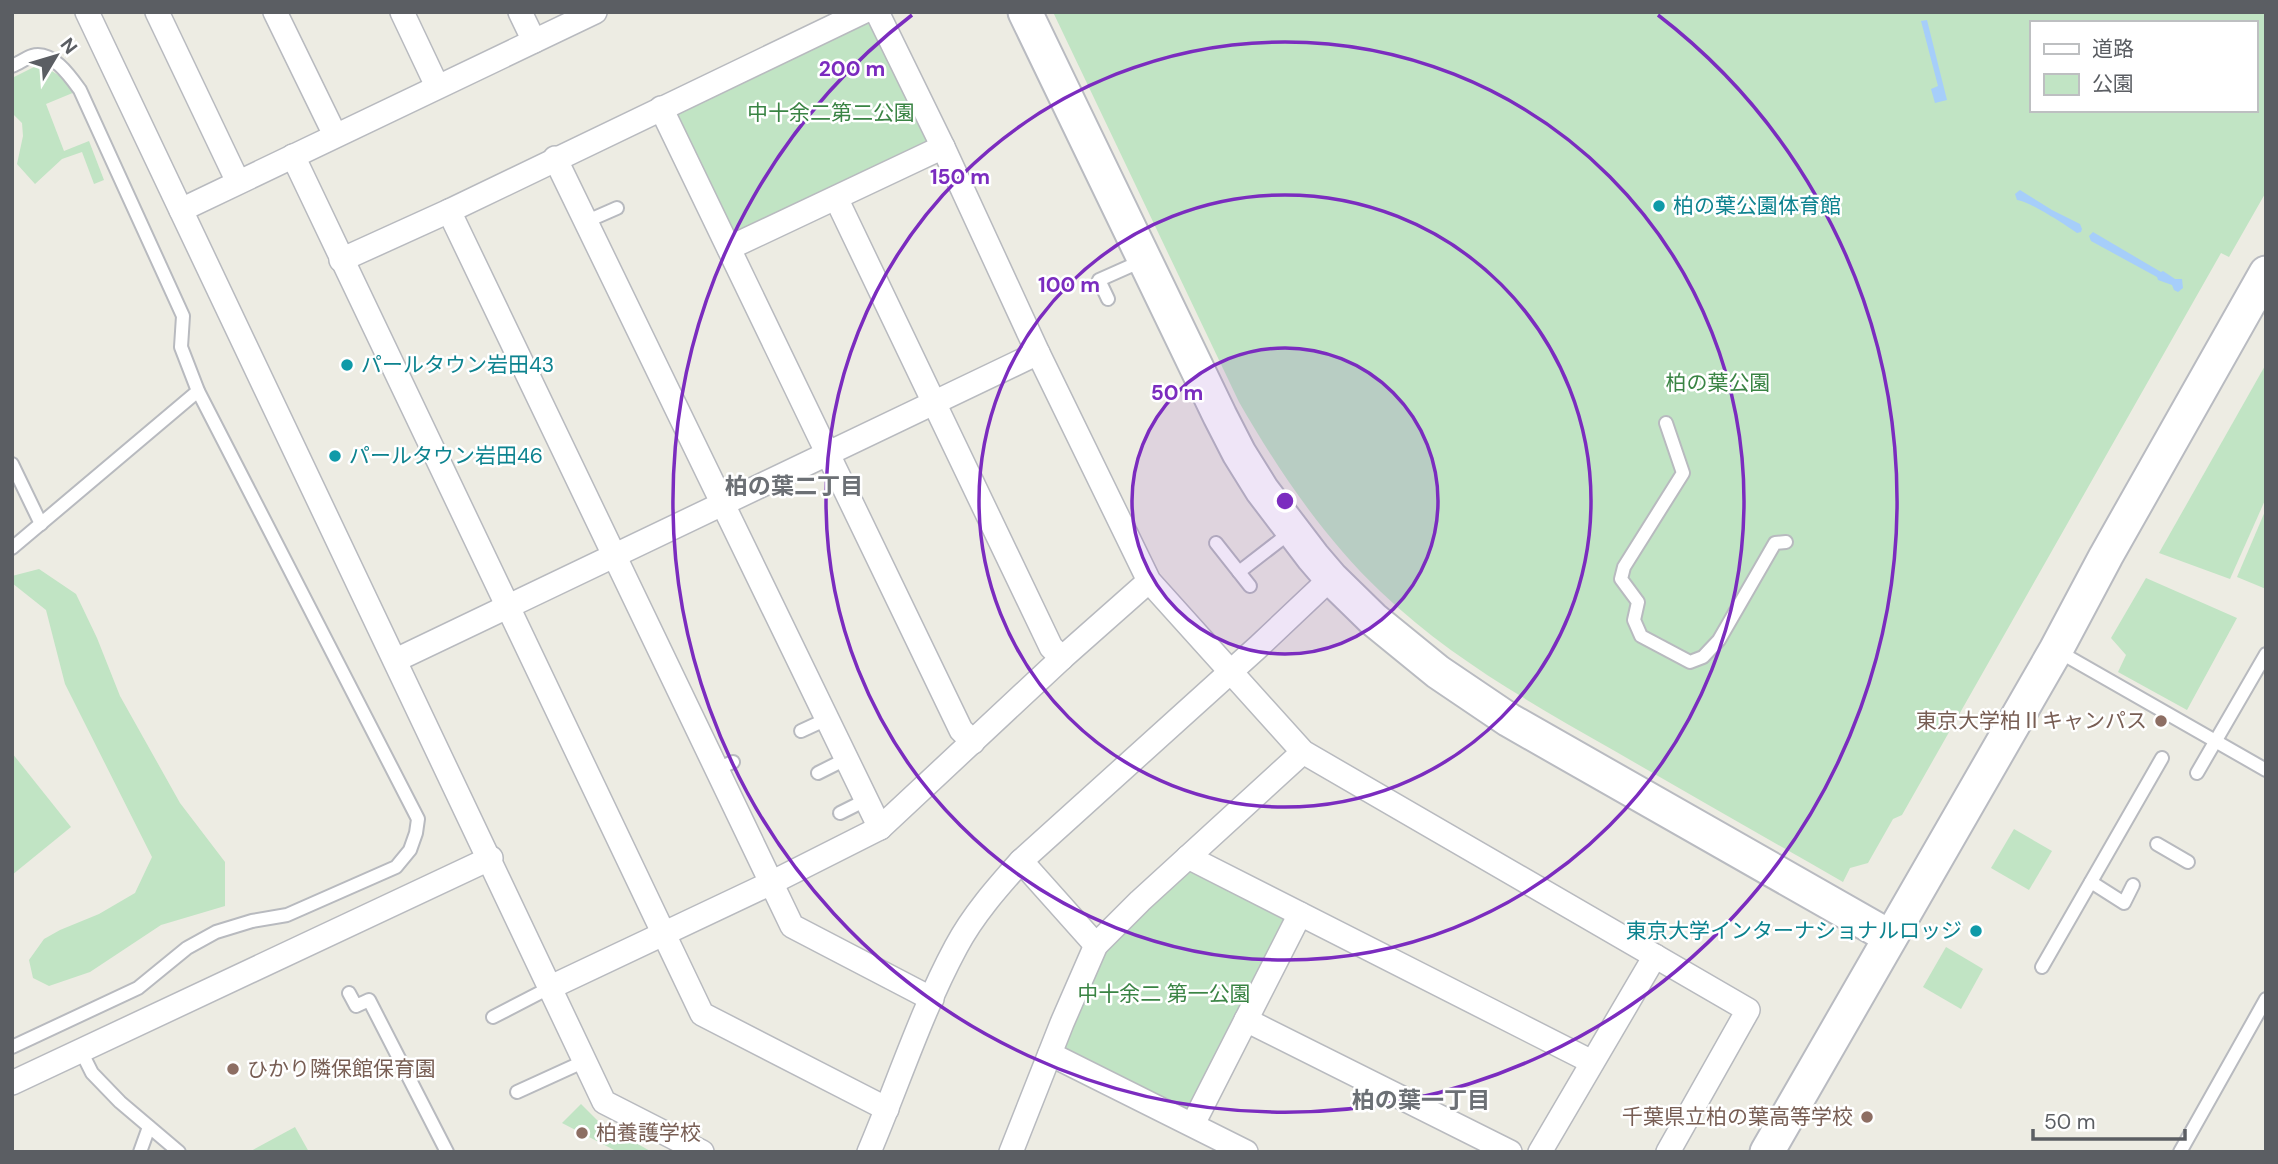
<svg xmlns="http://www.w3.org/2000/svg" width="2278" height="1164" font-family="'DM Sans','Noto Sans JP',sans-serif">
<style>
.green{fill:#c1e4c4;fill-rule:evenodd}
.water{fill:#a6cefa}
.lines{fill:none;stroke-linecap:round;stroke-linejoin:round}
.lane-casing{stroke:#b8babf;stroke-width:16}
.street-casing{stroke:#b8babf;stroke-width:26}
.secondary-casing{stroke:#b9bbc1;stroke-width:37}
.lane{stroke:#fff;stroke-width:12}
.street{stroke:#fff;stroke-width:23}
.secondary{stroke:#fff;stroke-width:33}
.ring{fill:none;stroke:#7b2cbf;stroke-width:3.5}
.culture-dot{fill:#0f9aa8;stroke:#fff;stroke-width:2.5}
.education-dot{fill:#8d6e63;stroke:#fff;stroke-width:2.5}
.labels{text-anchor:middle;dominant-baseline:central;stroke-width:5;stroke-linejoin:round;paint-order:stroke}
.park-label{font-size:21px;fill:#3a8444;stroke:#fff}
.culture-label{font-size:21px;fill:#0d838f;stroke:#fff;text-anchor:start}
.education-label{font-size:21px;fill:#785e54;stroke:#fff;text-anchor:end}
.neighbourhood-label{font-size:23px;font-weight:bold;fill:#6c7075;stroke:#fff}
.centre{fill:#7b2cbf;stroke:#fff;stroke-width:3.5}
.ring-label{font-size:21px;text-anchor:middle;font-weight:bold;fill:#7b2cbf;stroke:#fff;stroke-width:5;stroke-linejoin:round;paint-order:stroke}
</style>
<rect width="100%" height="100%" fill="#edece3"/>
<g class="green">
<path d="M1053,12H2266V192L2229,257L2221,253L1902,815L1893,819L1868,863L1850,868L1843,882C1766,838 1689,794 1613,750C1531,703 1450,658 1381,592C1324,538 1278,470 1239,402ZM2031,23H2255V110H2031Z"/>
<polygon points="864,19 873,23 928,136 925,147 742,232 732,231 677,115 680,107"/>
<polygon points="40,64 65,79 75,92 46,104 64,151 89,141 104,180 94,184 82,152 62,159 35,184 17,164 23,136 22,123 12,113 12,78"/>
<polygon points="2266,364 2266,498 2230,579 2159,553"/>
<polygon points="2266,509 2266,589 2237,577"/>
<polygon points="39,569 76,594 97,638 120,696 180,803 225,862 225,906 161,925 90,972 49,986 33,978 29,960 44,939 60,930 99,914 135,893 152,857 65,684 46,610 12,583 12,576"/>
<polygon points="2146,578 2237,618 2187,710 2118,672 2126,655 2111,638"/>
<polygon points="12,753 71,827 12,875"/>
<polygon points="2014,829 2052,851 2029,890 1991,868"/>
<polygon points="1196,869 1282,913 1286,924 1192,1107 1185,1110 1066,1050 1063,1042 1099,952 1186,871"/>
<polygon points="1946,947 1983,969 1961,1009 1923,987"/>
<polygon points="581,1104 600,1123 652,1152 618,1152 562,1123"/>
<polygon points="295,1127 309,1152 249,1152"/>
</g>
<g class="water">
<polygon points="1927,20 1947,100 1935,103 1931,89 1938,86 1921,21"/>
<path d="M2020,190L2052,210L2080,224L2082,229L2081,232L2077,233C2066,225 2029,201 2017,200L2015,194Z"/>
<polygon points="2093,232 2161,272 2163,271 2175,279 2182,279 2183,288 2178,292 2174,290 2172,285 2158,280 2157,277 2091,241 2089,236"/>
</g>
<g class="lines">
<defs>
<g id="lane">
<path d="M12,66C19,63 26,58 32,56C52,50 70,76 80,90L183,316L181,347L198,391L418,819L416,833L410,850L396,867L287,915L252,921L216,932L187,948L138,988L12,1047"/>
<polyline points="585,222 617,208"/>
<polyline points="1108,299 1099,280 1144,260"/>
<polyline points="1666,423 1683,473 1624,567 1621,579 1638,602 1634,620 1641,636 1690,662 1703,657 1719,640 1775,543 1786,542"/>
<polyline points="12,464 41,524"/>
<polyline points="1216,543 1250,586"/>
<polyline points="12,548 198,391"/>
<polyline points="1239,572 1292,531"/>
<polyline points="2056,650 2266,770"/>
<polyline points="801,731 827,719"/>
<polyline points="716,769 733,762"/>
<polyline points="818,773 846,759"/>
<polyline points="2197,773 2266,654"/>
<polyline points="840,813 866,800"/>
<polyline points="2157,844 2188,862"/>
<polyline points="2091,882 2124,903 2133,885"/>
<polyline points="2042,967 2162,758"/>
<polyline points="349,993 356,1006 369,1000 447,1152"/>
<polyline points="493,1017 551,987"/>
<polyline points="81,1051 92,1073 120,1102 179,1152"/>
<polyline points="517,1092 585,1061"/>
<polyline points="140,1152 149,1127"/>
<polyline points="2180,1152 2266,999"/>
</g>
<g id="street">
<polyline points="87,12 604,1102 702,1152"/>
<polyline points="157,12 238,182"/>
<polyline points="275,12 335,135"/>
<polyline points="402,12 437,86"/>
<polyline points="520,12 534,41"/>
<polyline points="877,12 943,147 1038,353 1149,581 1303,752 1748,1010 1668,1152"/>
<polyline points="661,108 961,730 973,742"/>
<polyline points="293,156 702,1014 887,1109"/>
<polyline points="555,158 880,828"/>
<polyline points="836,198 1051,647 1062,658"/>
<polyline points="181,210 595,12"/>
<polyline points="449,211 792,926 932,999"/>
<polyline points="729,248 943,147"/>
<polyline points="341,260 449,211 863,12"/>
<polyline points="396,660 1038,353"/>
<polyline points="1188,857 1592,1062"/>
<polyline points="1021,861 1096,945"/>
<polyline points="551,987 771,883 880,828 1062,658 1149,581"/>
<polyline points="1246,1020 1510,1152"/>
<polyline points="1050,1054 1246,1152"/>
<polyline points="12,1083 491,858"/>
<polyline points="1193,1124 1300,914"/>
<path d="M869,1152C898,1084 921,1012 956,947C973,915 997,888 1021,861L1258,647L1331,578"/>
<polyline points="1011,1152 1062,1023 1096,945 1140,901 1303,752"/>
<polyline points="1540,1152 1655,956"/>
</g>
<g id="secondary">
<polyline points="1025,12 1220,416 1239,453 1262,490 1313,557 1331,578 1373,619 1438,672 1509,720 1890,937"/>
<polyline points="1767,1152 2056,650 2106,556 2266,273"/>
</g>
</defs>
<use href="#lane" class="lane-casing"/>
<use href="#street" class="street-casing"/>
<use href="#secondary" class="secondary-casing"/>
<use href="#lane" class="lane"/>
<use href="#street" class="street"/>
<use href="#secondary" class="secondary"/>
</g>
<circle cx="1285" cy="501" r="153" fill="#7b2cbf" fill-opacity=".12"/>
<g class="ring">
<circle cx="1285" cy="501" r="153"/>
<circle cx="1285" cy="501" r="306"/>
<circle cx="1285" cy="501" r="459"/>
<path d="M1658 15A612 612 0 1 1 912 15"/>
</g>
<g class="culture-dot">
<circle cx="1659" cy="206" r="7"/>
<circle cx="347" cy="365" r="7"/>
<circle cx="335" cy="456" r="7"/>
<circle cx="1976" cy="931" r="7"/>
</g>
<g class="education-dot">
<circle cx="2161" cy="721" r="7"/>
<circle cx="233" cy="1069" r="7"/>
<circle cx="1867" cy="1117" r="7"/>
<circle cx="582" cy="1133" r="7"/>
</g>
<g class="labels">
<g class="park-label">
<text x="831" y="113">中十余二第二公園</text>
<text x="1718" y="383">柏の葉公園</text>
<text x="1164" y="994">中十余二 第一公園</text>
</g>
<g class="culture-label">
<text x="1673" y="206">柏の葉公園体育館</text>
<text x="361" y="365">パールタウン岩田43</text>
<text x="349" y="456">パールタウン岩田46</text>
<text x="1962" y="931" text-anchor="end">東京大学インターナショナルロッジ</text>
</g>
<g class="education-label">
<text x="2147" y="721">東京大学柏Ⅱキャンパス</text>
<text x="247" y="1069" text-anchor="start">ひかり隣保館保育園</text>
<text x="1853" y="1117">千葉県立柏の葉高等学校</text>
<text x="596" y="1133" text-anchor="start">柏養護学校</text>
</g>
<g class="neighbourhood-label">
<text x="794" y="486">柏の葉二丁目</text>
<text x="1421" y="1100">柏の葉一丁目</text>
</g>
</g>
<circle cx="1285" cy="501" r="10" class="centre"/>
<g class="ring-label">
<text x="852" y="76">200 m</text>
<text x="960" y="184">150 m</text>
<text x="1069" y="292">100 m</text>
<text x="1177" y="400">50 m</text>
</g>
<rect width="2278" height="1164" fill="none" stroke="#5b5e63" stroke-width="28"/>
<rect x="2030" y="21" width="228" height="91" fill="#ffffff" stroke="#bdbfc1" stroke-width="2"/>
<rect x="2044" y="44" width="35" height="10" fill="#ffffff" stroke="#bdbfc1" stroke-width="2"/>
<text x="2092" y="56" font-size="21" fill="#5b5e63">道路</text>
<rect x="2044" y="74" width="35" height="21" fill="#c1e4c4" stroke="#bdbfc1" stroke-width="2"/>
<text x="2092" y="91" font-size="21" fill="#5b5e63">公園</text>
<g transform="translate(56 56) rotate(52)" stroke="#ffffff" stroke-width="5" paint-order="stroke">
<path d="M0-5L12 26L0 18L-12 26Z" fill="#5b5e63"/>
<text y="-10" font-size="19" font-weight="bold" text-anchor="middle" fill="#5b5e63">N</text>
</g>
<path d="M2033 1129v10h152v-10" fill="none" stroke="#5b5e63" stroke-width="3.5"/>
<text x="2044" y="1129" font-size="21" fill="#5b5e63" stroke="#ffffff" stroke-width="5" paint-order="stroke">50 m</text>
</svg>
